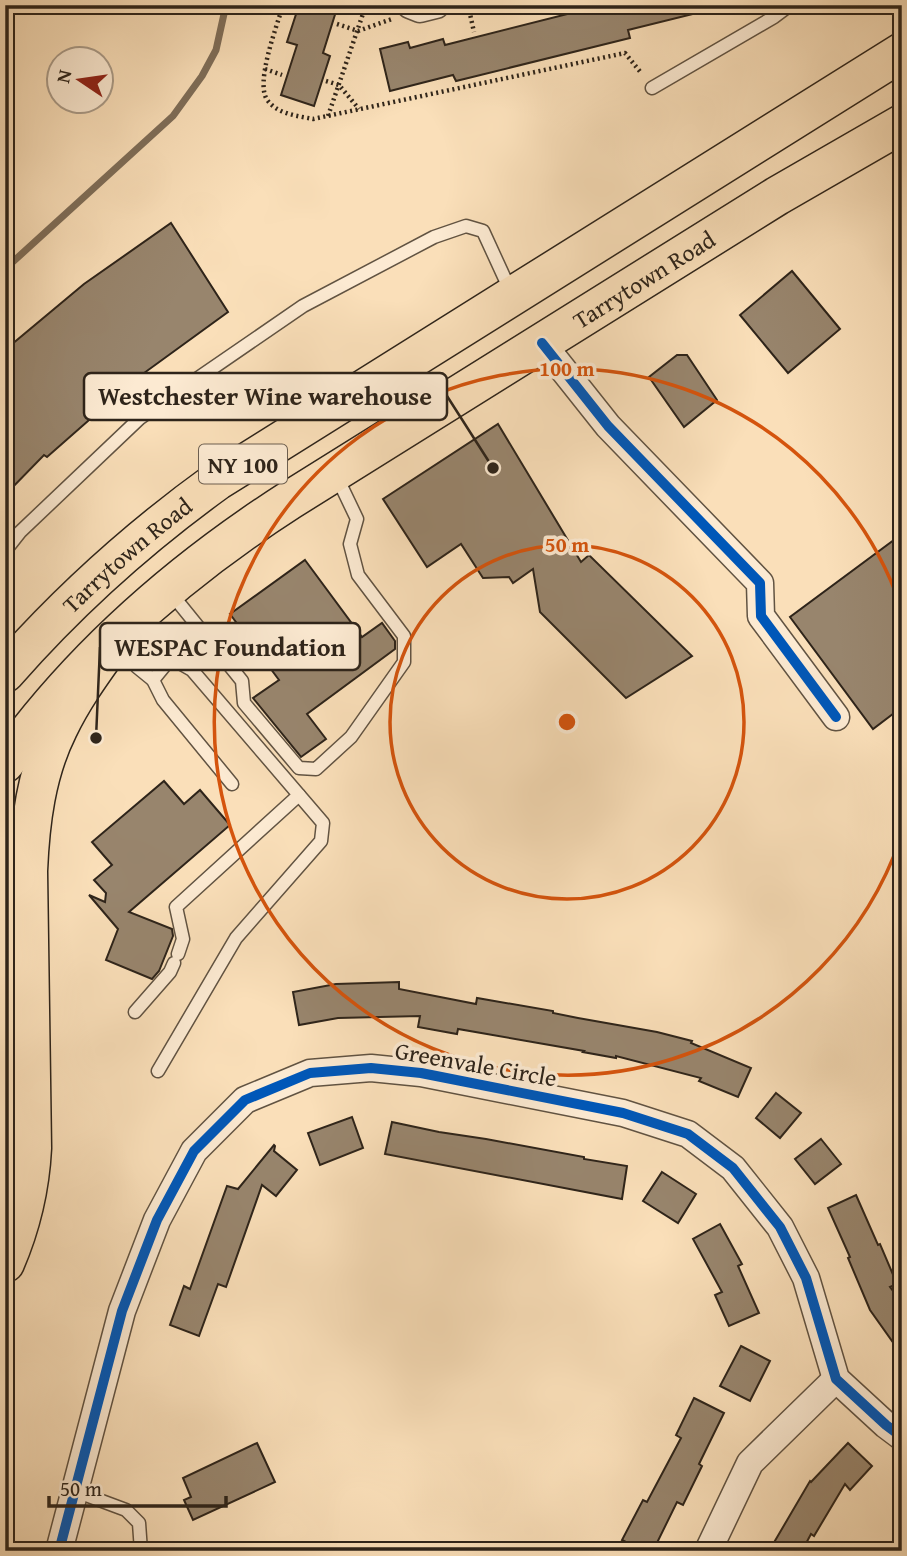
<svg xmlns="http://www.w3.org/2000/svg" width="907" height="1556" font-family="'Gentium Book Plus',serif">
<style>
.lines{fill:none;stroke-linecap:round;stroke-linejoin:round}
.stream{stroke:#7f6e59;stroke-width:7}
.building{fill:#98856d;stroke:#2e241a;stroke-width:2}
.lane-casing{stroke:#615342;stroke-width:15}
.street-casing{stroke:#615342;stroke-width:29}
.primary-casing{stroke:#2e241a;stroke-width:41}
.highway-casing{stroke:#2e241a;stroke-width:41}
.path{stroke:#2e241a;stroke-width:4.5;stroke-dasharray:2 3.5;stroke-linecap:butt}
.lane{stroke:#fcead2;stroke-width:12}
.street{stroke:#fcead2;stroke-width:26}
.primary{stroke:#fadfb9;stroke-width:38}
.highway{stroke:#fadfb9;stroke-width:38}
.cycleway-casing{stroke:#fcead2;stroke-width:15}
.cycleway{stroke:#0057b8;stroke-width:10}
.ring{fill:none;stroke:#d5540d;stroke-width:3.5}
.labels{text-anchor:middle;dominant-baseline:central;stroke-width:7;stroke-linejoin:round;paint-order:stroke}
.shield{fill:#fcead2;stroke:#6c5f51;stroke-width:2}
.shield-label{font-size:23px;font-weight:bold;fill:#2e241a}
.street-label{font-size:24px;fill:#2e241a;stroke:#fcead2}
.centre{fill:#d5540d;stroke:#fcead2;stroke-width:3.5}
.ring-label{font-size:21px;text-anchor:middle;font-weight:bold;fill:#d5540d;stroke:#fcead2;stroke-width:7;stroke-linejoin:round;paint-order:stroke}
.leader{fill:none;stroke:#2e241a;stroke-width:2.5}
.callout-dot{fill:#2e241a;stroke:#fcead2;stroke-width:2.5}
.callout{fill:#fcead2;stroke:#2e241a;stroke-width:2.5}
.callout-label{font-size:26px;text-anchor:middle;font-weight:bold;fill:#2e241a}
</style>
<rect width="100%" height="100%" fill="#fadfb9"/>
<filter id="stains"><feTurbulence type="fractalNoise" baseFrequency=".00286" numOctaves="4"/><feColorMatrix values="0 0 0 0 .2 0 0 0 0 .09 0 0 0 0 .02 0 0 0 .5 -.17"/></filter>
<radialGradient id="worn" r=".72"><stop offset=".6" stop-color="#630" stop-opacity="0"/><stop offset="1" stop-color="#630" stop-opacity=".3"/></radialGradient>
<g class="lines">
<polyline class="stream" points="5,269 173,116 202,76 216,50 226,5"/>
</g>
<g class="building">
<polygon points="299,5 338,5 323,53 330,56 314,106 281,95 297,45 287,42"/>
<polygon points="603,5 701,5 701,12 628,30 630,38 456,81 453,75 390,91 380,49 408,42 410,48 443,39 445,45"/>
<polygon points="171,223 228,312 111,397 113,399 47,457 44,455 5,495 5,350 84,284"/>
<polygon points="792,271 840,329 788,373 740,315"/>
<polygon points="677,355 687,355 717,400 684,427 649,377"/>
<polygon points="498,424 581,562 589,555 692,656 626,698 540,612 533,569 513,583 509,577 483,578 461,544 427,567 383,499"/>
<polygon points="902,534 902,707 873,729 790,617"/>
<polygon points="305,560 362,637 382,623 395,641 395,649 307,714 326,739 301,757 253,698 279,680 230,614"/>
<polygon points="164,781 184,804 200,790 230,825 129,912 172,929 173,936 159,971 152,979 106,960 118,929 89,895 105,902 106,893 94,880 112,865 92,842"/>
<polygon points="399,982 399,989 476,1004 477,998 553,1011 553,1013 578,1018 657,1032 692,1041 691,1043 751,1068 738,1097 699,1081 701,1078 616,1056 616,1058 583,1052 584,1051 458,1029 457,1034 418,1027 420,1016 338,1018 299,1025 293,992 336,984"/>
<polygon points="776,1093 801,1113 780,1138 756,1118"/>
<polygon points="352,1117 363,1148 320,1165 308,1133"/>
<polygon points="392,1122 439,1132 486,1139 584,1157 584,1159 627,1166 622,1199 385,1154"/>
<polygon points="821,1139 841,1164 815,1184 795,1159"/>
<polygon points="274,1145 275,1146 274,1151 297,1170 276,1196 262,1185 226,1287 218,1284 199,1336 170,1325 184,1286 190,1289 227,1186 238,1189"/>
<polygon points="662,1172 696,1194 678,1223 643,1201"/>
<polygon points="856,1195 878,1245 880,1244 897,1284 890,1287 902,1303 902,1355 870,1310 848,1258 850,1257 828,1208"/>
<polygon points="720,1224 742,1264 738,1266 759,1313 729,1326 715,1295 722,1292 693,1239"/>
<polygon points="741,1346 770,1361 750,1401 720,1386"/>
<polygon points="694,1398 724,1413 699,1464 702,1466 683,1505 677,1502 653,1551 643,1551 622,1540 643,1500 647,1502 681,1438 676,1435"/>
<polygon points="257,1443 275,1482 193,1520 184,1500 191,1497 183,1478"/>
<polygon points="848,1443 872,1466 850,1490 845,1484 814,1536 811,1534 802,1551 769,1551 810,1481 811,1482"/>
</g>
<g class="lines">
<defs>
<g id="lane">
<polyline points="652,88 774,17 790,5"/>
<polyline points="5,551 20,532 140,418 303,306 434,237 466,226 483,231 511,292"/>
<polyline points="170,592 242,681 244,703 299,768 316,769 351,737 404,662 404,636 358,575 350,544 357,519 336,475"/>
<polyline points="142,617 156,633 171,658 192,670 323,823 321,841 236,938 158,1071"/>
<polyline points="121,640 127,654 137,667 153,680 163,700 232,784"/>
<polyline points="153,680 171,658"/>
<polyline points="178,954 183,939 176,907 299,795"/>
<polyline points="135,1012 170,972 174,963"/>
<polyline points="75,1491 126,1510 139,1523 141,1551"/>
</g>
<g id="street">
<polyline points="410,5 420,9 436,5"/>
<polyline points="542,343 608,426 760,583 761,616 836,717"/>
<polyline points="59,1551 122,1311 157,1220 194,1151 245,1100 310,1073 371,1068 421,1073 623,1113 688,1134 733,1168 780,1227 806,1278 836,1379 886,1425 902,1437"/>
<polyline points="708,1551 750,1463 836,1379"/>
</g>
<g id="primary">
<path id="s1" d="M5,673C69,600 138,538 217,481L902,52"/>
<path id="s2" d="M5,763C81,657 181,570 290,500L777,196L902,124"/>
</g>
<path id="highway" d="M5,1263C21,1226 30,1188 32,1148L28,871C30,823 36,773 58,729C74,695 97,665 119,634"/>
</defs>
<use href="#lane" class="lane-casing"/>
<use href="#street" class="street-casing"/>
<use href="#primary" class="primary-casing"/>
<use href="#highway" class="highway-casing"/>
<g class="path">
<path d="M283,5C277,26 254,85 268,101C278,114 298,116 313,119L625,53L642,74"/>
<polyline points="468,5 474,32"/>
<polyline points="529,5 531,15"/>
<polyline points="337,24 358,31 392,19"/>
<polyline points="265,69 282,75"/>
<polyline points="326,81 339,85 359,109"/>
<polyline points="328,116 366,5"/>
</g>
<use href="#lane" class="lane"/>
<use href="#street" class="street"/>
<use href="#primary" class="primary"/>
<use href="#highway" class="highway"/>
<defs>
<g id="cycleway">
<polyline points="542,343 608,426 760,583 761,616 836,717"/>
<polyline points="59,1551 122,1311 157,1220 194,1151 245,1100 310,1073 371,1068 421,1073 623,1113 688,1134 733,1168 780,1227 806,1278 836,1379 886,1425 902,1437"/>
</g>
</defs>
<use href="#cycleway" class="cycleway-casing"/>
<use href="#cycleway" class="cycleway"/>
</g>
<g class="ring">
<circle cx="567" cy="722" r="177"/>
<path d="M901 837A353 353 0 1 1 901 607"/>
</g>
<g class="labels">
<rect class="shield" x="199" y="444.5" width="88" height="39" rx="5"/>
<g class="shield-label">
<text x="243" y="464">NY 100</text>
</g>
<g class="street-label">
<text stroke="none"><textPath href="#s2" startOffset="807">Tarrytown Road</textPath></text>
<text stroke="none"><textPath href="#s1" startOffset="170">Tarrytown Road</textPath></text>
<text transform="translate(476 1064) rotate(10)">Greenvale Circle</text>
</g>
</g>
<circle cx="567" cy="722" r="10" class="centre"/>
<g class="ring-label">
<text x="567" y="376">100 m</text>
<text x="567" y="552">50 m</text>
</g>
<path class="leader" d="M493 468L447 396M96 738L100 647"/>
<g class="callout-dot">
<circle cx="493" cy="468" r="7"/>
<circle cx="96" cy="738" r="7"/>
</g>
<g class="callout">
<rect x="84" y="373" width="363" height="47" rx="7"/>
<rect x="100" y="623" width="260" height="47" rx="7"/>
</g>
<g class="callout-label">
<text x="265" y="405">Westchester Wine warehouse</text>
<text x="230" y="656">WESPAC Foundation</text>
</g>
<rect width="907" height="1556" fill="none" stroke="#fadfb9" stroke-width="28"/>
<rect x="7" y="7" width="893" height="1542" fill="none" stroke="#2e241a" stroke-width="3.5"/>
<rect x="14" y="14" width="879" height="1528" fill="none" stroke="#2e241a" stroke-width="2"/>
<g transform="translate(80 80) rotate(283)"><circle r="33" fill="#fcead2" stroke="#aa9b88" stroke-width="2"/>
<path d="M0-5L12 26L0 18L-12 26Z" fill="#8f2418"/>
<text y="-10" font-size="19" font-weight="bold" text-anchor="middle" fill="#2e241a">N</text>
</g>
<path d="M49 1496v10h177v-10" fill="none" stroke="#2e241a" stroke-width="3.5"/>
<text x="60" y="1496" font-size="21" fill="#2e241a" stroke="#fcead2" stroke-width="5" paint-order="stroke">50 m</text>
<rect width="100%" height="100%" filter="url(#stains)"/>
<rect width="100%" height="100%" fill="url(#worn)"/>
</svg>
